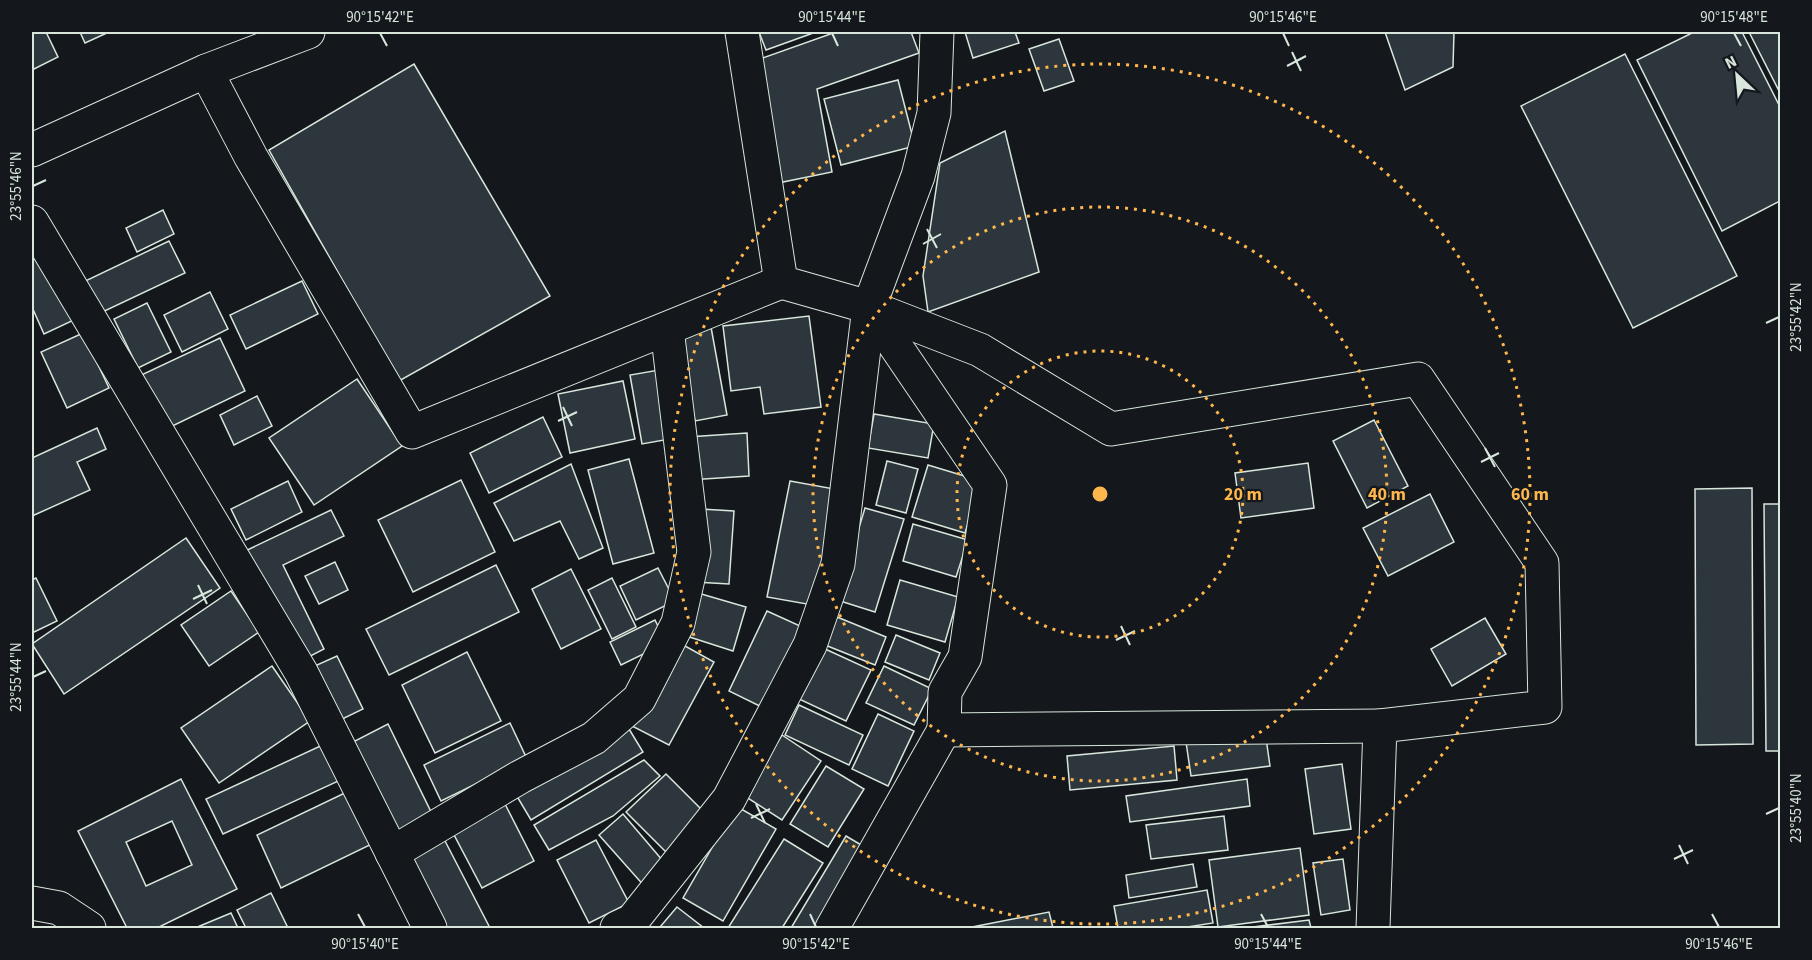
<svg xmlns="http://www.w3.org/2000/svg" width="1812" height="960" font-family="'Source Sans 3',sans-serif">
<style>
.building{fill:#2c363c;stroke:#d8e6dc;stroke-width:1.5;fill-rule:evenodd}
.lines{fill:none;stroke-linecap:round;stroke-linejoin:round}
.minor-casing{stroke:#d8e6dc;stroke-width:35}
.minor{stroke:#14181c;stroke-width:33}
.ticks{fill:none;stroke:#d8e6dc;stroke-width:2}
.ring{fill:none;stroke:#ffb74d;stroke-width:3;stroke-dasharray:3 6}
.centre{fill:#ffb74d;stroke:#14181c;stroke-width:3}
.ring-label{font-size:18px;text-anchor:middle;font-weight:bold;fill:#ffb74d;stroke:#14181c;stroke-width:4.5;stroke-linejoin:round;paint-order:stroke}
.neatline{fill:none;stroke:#d8e6dc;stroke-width:2}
.ticks-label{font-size:15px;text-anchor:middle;fill:#d8e6dc}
</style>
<rect width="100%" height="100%" fill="#14181c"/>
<g class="building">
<polygon points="32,32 46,32 58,57 32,70"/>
<polygon points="80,32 109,32 85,43"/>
<polygon points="759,32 816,32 766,50"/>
<polygon points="836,32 911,32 919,53 817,89 832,172 778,183 757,60"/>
<polygon points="965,32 1015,32 1019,43 973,58"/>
<polygon points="1385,32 1454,32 1453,67 1405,90"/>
<polygon points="1694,32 1742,32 1780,107 1780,201 1722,231 1637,60"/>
<polygon points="1749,32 1780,32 1780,93"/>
<polygon points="1059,39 1074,81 1044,91 1029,49"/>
<polygon points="1625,54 1737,276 1633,328 1521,106"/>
<polygon points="414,64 550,296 399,381 269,150"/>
<polygon points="898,80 915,146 841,165 824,99"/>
<polygon points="1005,131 1039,272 928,312 923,276 940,163"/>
<polygon points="163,210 174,234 137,252 126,228"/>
<polygon points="169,241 185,273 94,316 79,284"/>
<polygon points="32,247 76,319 44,334 32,307"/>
<polygon points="302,281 318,314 246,349 230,315"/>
<polygon points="210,292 228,329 182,352 164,315"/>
<polygon points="147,303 171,352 138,368 114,319"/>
<polygon points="809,316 821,407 764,414 760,387 731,391 723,326"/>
<polygon points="711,327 727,415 695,421 678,333"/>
<polygon points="83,333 109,388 67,408 41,352"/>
<polygon points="220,338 245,391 162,431 137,377"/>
<polygon points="659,370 670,439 642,444 630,375"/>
<polygon points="357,379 402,446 314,505 269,438"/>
<polygon points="623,381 635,439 570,453 558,394"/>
<polygon points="257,396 272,426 234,445 220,415"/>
<polygon points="874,414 934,424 928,458 868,448"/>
<polygon points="543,417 562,457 489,493 470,453"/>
<polygon points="1374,420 1408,486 1367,508 1333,441"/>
<polygon points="97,428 106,449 77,462 90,490 32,516 32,458"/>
<polygon points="747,433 749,476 689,480 687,437"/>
<polygon points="629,459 654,553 613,564 588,470"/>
<polygon points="887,461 918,469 906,513 876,505"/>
<polygon points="1308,463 1314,508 1241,518 1235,473"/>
<polygon points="571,464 603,548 579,559 560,521 514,541 494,503"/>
<polygon points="928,465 981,481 965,533 912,517"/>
<polygon points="461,480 495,552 413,592 378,520"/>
<polygon points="288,481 302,512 246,540 231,509"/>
<polygon points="790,481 840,490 818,606 767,597"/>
<polygon points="1752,488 1753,744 1696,745 1695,489"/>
<polygon points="1430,494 1454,542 1388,576 1363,528"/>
<polygon points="1764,504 1780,504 1780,751 1766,751"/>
<polygon points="865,508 904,519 875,612 837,600"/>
<polygon points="701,509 734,511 729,584 695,582"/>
<polygon points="331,510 344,536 283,565 324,649 297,663 243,552"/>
<polygon points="913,524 968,540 956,577 903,561"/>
<polygon points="186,538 220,588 64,694 32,644"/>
<polygon points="335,562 348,590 319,604 305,576"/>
<polygon points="496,565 519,612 389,675 366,629"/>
<polygon points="658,568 675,601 636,620 620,586"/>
<polygon points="571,569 601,629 561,649 532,589"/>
<polygon points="36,578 57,621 32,633 32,580"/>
<polygon points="612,578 636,627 612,639 588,590"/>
<polygon points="900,580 958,597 945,642 887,625"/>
<polygon points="231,591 259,632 209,666 181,625"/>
<polygon points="691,591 746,607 733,651 677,633"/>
<polygon points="767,611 809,630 770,711 729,691"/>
<polygon points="837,617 886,637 875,665 825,645"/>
<polygon points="1485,618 1506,654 1452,686 1431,649"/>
<polygon points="655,620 666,643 621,665 610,642"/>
<polygon points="896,635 940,653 929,680 885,662"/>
<polygon points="676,641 714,662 669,745 630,725"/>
<polygon points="823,648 871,670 846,721 799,699"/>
<polygon points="467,652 501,721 435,753 402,685"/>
<polygon points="337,656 363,709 334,723 308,669"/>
<polygon points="272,666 310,721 219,783 181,728"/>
<polygon points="884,666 932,689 914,725 866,703"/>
<polygon points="799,705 863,735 849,765 785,735"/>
<polygon points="878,714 914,731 888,786 852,769"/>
<polygon points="510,723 527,759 441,801 424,765"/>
<polygon points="388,724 435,820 398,840 351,743"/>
<polygon points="626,724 643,752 531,820 515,793"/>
<polygon points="1265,731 1270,766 1191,776 1186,742"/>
<polygon points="782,735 821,761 782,820 743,795"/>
<polygon points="329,742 345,778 223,834 206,799"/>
<polygon points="1174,746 1177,780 1070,790 1067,756"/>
<polygon points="644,760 660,776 613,816 549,850 534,825"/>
<polygon points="1342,764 1351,829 1314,834 1305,769"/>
<polygon points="826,766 864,789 828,847 790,824"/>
<polygon points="666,774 710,818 670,856 626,812"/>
<path d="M181,779L237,889L157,928H127L78,831ZM172,821L192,865L146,886L126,842Z"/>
<polygon points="1247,779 1250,806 1130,822 1126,796"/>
<polygon points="351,790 376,842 281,888 257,835"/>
<polygon points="505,804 534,861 482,888 452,831"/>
<polygon points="736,806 776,829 723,921 683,898"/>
<polygon points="623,814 669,868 646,888 599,835"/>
<polygon points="1224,816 1228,850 1151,859 1146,825"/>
<polygon points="846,836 868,849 821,928 791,928"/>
<polygon points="444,839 490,928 436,928 402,861"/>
<polygon points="784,839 823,863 782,928 728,928"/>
<polygon points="596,840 629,903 589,923 557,860"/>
<polygon points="1300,848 1309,915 1218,927 1209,860"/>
<polygon points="1343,859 1350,910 1321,915 1313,863"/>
<polygon points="1193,864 1197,887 1129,898 1126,875"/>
<polygon points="1207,890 1213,923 1181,928 1118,928 1114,906"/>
<polygon points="271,893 288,928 246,928 237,910"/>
<polygon points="677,907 704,928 660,927"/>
<polygon points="1049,912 1053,928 973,928 972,927"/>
<polygon points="231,913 238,928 195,928"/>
<polygon points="1309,920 1311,928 1245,928"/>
</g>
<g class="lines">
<defs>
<g id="minor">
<polyline points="742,32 781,282 869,307 980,350 1111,429 1418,379 1542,563 1545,707 1380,726 1373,928"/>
<polyline points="937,32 934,113 918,176 869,307 990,485 965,657 945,692 944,730 1380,726"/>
<polyline points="206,71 251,157 412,432 781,282"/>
<polyline points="32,150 206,71 308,32"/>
<polyline points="32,222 301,672 430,928"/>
<polyline points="392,853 520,777 594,738 639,699 678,623 694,552 667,329"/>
<polyline points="32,903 59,908 89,928"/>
<polyline points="617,928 632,921 729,799 810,645 838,564 869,307"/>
<polyline points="832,928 944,730"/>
</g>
</defs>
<use href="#minor" class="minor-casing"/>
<use href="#minor" class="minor"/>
</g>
<path class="ticks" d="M380,33L387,46M832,33L838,46M1283,33L1289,46M1734,33L1741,46M1292,52L1301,71M1287,66L1306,56M33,186L46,180M927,229L937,248M923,244L941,234M1766,323L1779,317M563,407L572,426M558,421L577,412M1485,448L1495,467M1481,462L1499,453M198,585L207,604M193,599L212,590M1121,626L1130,645M1116,640L1135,631M33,677L46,671M756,804L765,823M1766,814L1779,808M751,818L770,809M1679,845L1688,864M1674,859L1693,850M358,914L365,927M810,914L816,927M1261,914L1268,927M1712,914L1719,927"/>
<g class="ring">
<circle cx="1100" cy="494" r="143"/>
<circle cx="1100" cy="494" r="287"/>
<circle cx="1100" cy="494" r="430"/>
</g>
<circle cx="1100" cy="494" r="9" class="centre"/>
<g class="ring-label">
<text x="1243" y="500">20 m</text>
<text x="1387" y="500">40 m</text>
<text x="1530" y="500">60 m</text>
</g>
<rect width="1812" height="960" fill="none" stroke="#14181c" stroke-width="66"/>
<g transform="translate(1737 75) rotate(334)" stroke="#14181c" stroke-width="4.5" paint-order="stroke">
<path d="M0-4.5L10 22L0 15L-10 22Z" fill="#d8e6dc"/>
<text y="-9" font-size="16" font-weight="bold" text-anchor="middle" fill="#d8e6dc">N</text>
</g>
<rect x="33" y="33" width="1746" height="894" class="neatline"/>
<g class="ticks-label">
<text x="380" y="22">90°15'42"E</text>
<text x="832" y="22">90°15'44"E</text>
<text x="1283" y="22">90°15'46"E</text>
<text x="1734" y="22">90°15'48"E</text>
<text transform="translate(16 186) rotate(-90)" y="5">23°55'46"N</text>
<text transform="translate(1796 317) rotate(-90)" y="5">23°55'42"N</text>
<text transform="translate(16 677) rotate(-90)" y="5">23°55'44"N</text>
<text transform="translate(1796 808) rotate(-90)" y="5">23°55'40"N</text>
<text x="365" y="949">90°15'40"E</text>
<text x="816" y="949">90°15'42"E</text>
<text x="1268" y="949">90°15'44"E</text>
<text x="1719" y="949">90°15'46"E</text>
</g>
</svg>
